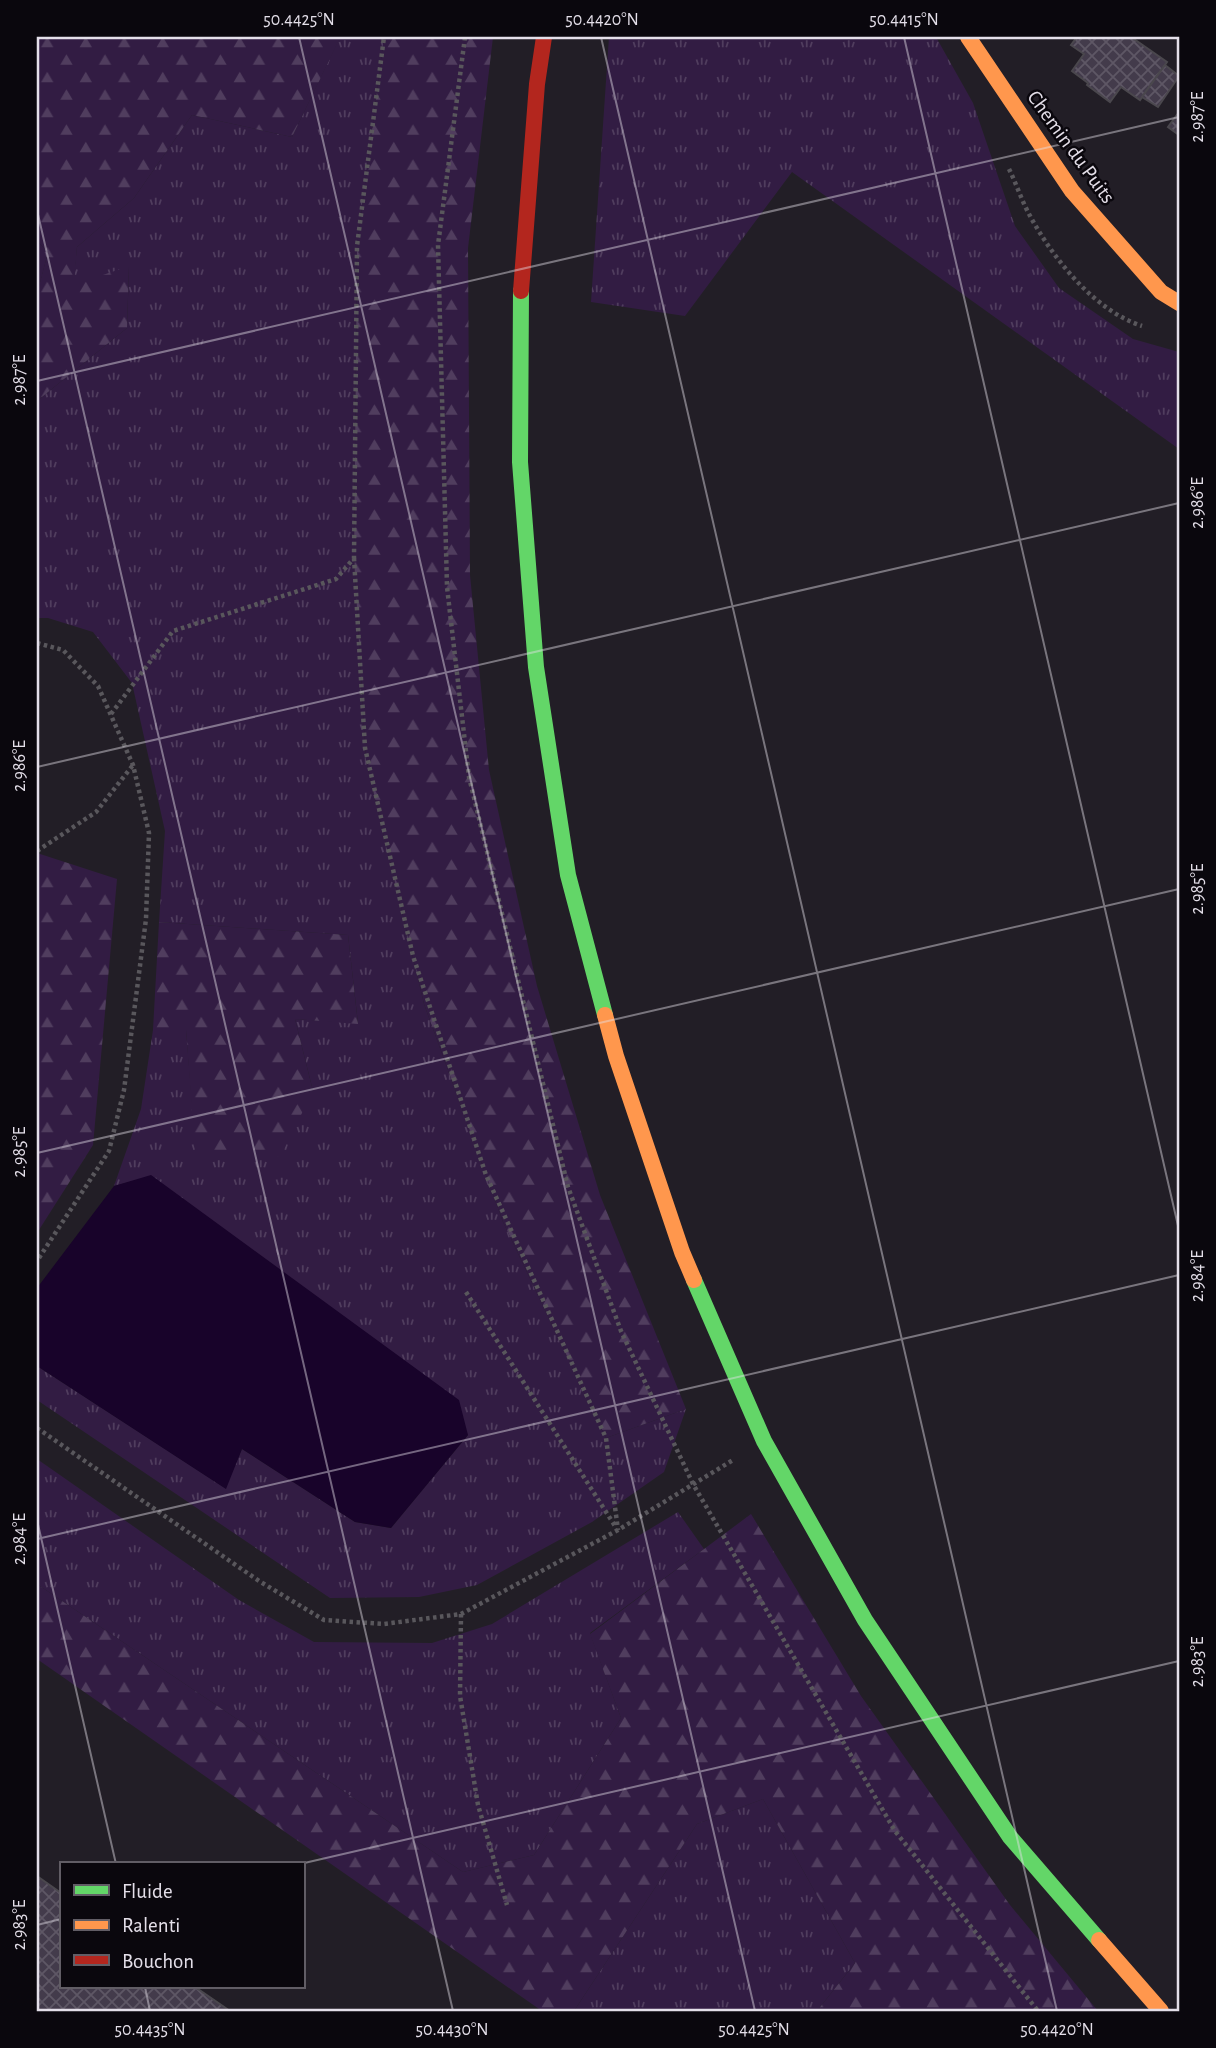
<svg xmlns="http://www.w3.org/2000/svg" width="1216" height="2048" font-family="'Alegreya Sans',sans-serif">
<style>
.grass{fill:url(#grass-tufts)}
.forest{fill:url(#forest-firs)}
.water{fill:#18032a}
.building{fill:url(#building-cross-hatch);stroke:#4a474d;stroke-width:2}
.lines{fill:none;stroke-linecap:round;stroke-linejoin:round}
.path{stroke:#59575c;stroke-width:4.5;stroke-dasharray:3.5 3.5;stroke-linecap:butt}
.fast{stroke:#63d668;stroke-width:16}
.slow{stroke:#ff974d;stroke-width:16}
.jam{stroke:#b3261e;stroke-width:16}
.ticks{fill:none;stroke:#e4dfe9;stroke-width:2;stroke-opacity:0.45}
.labels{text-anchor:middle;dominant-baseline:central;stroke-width:5;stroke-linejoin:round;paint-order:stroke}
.street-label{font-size:21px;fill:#e4dfe9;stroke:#0a070d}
.neatline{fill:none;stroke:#e4dfe9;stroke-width:2.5}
.ticks-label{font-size:18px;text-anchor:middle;fill:#e4dfe9}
</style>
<defs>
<pattern id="grass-tufts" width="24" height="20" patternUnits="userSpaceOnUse" patternTransform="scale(1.75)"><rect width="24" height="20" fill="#321c43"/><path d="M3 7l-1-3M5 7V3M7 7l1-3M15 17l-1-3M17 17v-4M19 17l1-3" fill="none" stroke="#503d5e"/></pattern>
<pattern id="forest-firs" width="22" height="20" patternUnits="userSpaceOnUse" patternTransform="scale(1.75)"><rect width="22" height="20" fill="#321c43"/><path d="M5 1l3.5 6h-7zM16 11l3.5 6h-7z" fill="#503d5e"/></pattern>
<pattern id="building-cross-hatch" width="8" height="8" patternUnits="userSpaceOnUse" patternTransform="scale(1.75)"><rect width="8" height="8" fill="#433b4b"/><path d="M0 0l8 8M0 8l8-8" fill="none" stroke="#5e5765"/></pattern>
</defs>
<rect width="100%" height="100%" fill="#221e26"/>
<g class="grass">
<polygon points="340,37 384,37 357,246 354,558 366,761 424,1004 503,1222 606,1438 686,1409 664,1472 592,1522 477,1585 419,1597 330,1598 37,1400 37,1366 225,1488 242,1449 355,1522 391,1528 468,1435 152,1176 114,1186 141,1109 153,1030 186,1030 196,1152 313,1091 295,1019 358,1023 348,935 159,922 165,831 132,683 93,632 48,618 37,618 37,401 127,328 129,267 73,286 77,247 134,198 192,115 292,137"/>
<polygon points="609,37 936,37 973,103 1015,226 1059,288 1133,339 1179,352 1179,449 792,172 685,316 591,302"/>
<polygon points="37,241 48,252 38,291 37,291"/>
<polygon points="37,1459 239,1600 314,1642 432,1643 492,1624 678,1512 704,1549 590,1633 621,1718 534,1855 463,1872 37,1584"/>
<polygon points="763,1799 855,1963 817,2011 574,2011 697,1824"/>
</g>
<g class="forest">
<polygon points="37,37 340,38 292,137 192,115 134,198 77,247 74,285 129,266 127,328 37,401 37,291 38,290 48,252 37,241"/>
<polygon points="384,37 493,37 468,248 470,575 489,770 537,986 600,1195 686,1409 606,1438 503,1222 424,1004 366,761 354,558 357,246"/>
<polygon points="37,853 117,879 93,1145 37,1233"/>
<polygon points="159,922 348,935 358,1024 295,1019 313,1091 280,1157 195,1152 186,1030 153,1030"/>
<polygon points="751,1514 861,1696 1010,1905 1098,2011 817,2011 855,1963 763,1799 697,1824 574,2011 542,2011 37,1659 37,1584 463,1872 534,1855 621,1718 590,1634"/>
</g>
<polygon class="water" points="151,1175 459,1400 468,1435 391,1528 355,1522 242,1449 226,1489 37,1366 37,1288 114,1186"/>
<g class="building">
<polygon points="1077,37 1131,37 1167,62 1140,100 1121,87 1110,102 1087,85 1088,83 1072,71 1084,54 1071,45"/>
<polygon points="1165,65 1179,76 1158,107 1142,97"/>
<polygon points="1179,112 1179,135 1168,127"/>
<polygon points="37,1876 61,1893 61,1987 195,1987 230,2011 37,2011"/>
</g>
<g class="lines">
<g class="path">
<polyline points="465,37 438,245 447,587 469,777 568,1187 621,1331 693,1484 895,1831 1038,2011"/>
<path d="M1009,169C1016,183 1021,199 1029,214C1052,257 1093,310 1142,326"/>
<polyline points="354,558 365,748 413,956 486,1175 606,1438 618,1530"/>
<polyline points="37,643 63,650 98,686 133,765 149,833 146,919 124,1090 109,1151 37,1261"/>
<polyline points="111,714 173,631 336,579 354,558 357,246 384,37"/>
<polyline points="37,851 96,812 133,765"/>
<polyline points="466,1292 615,1526"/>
<polyline points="37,1428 259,1581 324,1620 384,1624 461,1614 618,1530 733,1460"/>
<polyline points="461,1614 460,1696 478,1805 507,1905"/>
</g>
<g class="fast">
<polyline points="521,291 520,462 536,667 568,875 605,1015"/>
<polyline points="694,1280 764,1441 865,1620 1010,1837 1099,1940"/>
</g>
<g class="slow">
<polyline points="968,37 1072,191 1161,292 1179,303"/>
<polyline points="605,1015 616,1056 682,1252 694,1280"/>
<polyline points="1099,1940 1161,2011"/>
</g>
<polyline class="jam" points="521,291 537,84 544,37"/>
</g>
<path class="ticks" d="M299,37L755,2011M601,37L1057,2011M904,37L1179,1230M37,210L453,2011M37,381L1179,117M37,767L1179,503M37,1153L1179,889M37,1520L116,1864M37,1539L1179,1275M300,1864L1179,1661M37,1925L61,1919M145,1987L150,2011"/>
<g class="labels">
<g class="street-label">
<text transform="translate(1071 147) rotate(54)">Chemin du Puits</text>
</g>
</g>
<rect width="1216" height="2048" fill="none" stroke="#0a070d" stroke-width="77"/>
<rect x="60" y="1862" width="245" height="126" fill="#0a070d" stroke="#615d65" stroke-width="2"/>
<rect x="74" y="1885" width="35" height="10" fill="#63d668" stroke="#615d65" stroke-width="2"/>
<text x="122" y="1898" font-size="21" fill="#e4dfe9">Fluide</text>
<rect x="74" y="1920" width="35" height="10" fill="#ff974d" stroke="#615d65" stroke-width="2"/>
<text x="122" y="1932" font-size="21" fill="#e4dfe9">Ralenti</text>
<rect x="74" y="1955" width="35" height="10" fill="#b3261e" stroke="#615d65" stroke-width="2"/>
<text x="122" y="1968" font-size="21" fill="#e4dfe9">Bouchon</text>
<rect x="38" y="38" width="1140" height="1972" class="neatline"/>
<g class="ticks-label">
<text x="299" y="25">50.4425°N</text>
<text x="602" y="25">50.4420°N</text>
<text x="904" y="25">50.4415°N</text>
<text transform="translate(1197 117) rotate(-90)" y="6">2.987°E</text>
<text transform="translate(19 380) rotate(-90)" y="6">2.987°E</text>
<text transform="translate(1197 503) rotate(-90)" y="6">2.986°E</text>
<text transform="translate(19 766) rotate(-90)" y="6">2.986°E</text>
<text transform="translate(1197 889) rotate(-90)" y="6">2.985°E</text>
<text transform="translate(19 1152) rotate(-90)" y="6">2.985°E</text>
<text transform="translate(1197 1276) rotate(-90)" y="6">2.984°E</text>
<text transform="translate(19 1539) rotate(-90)" y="6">2.984°E</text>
<text transform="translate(1197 1662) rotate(-90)" y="6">2.983°E</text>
<text transform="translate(19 1925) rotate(-90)" y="6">2.983°E</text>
<text x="150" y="2035">50.4435°N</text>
<text x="452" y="2035">50.4430°N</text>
<text x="754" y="2035">50.4425°N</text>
<text x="1057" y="2035">50.4420°N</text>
</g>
</svg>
